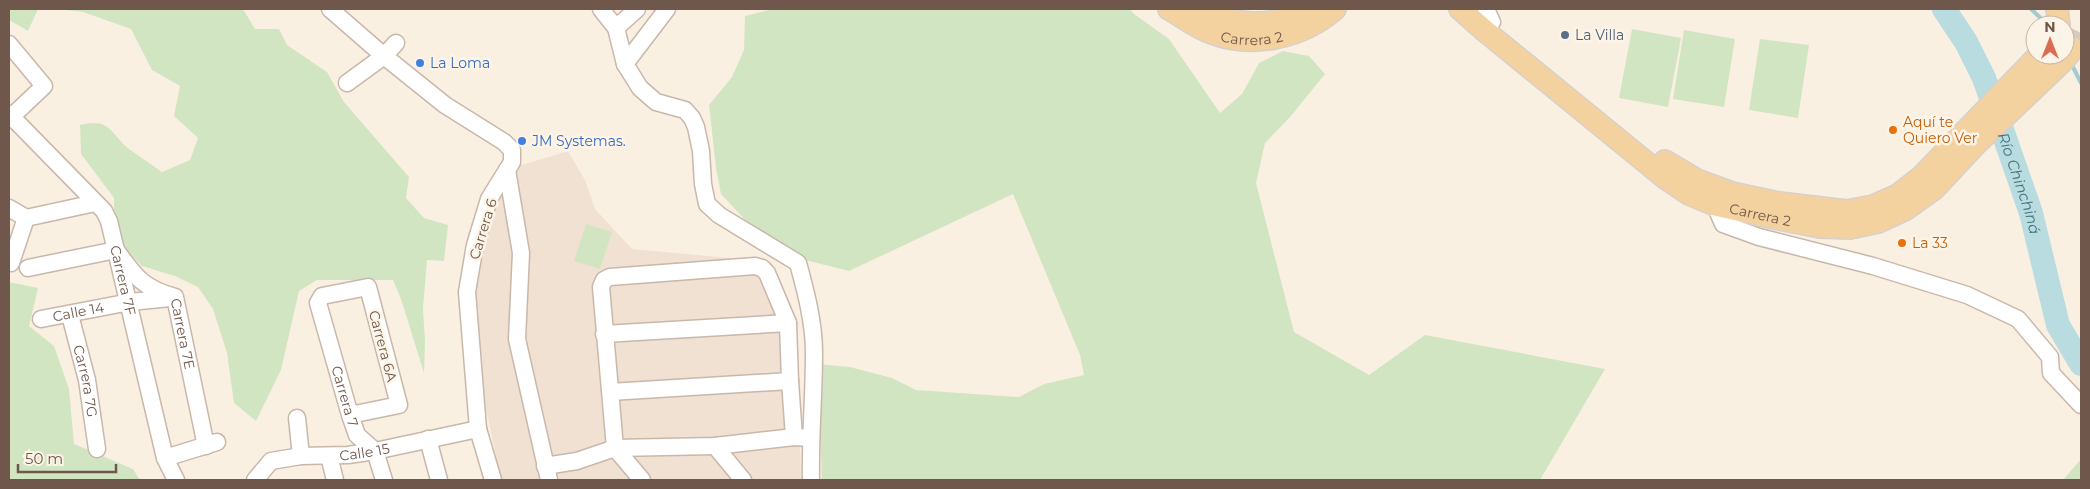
<svg xmlns="http://www.w3.org/2000/svg" width="2090" height="489" font-family="Montserrat,sans-serif">
<style>
.residential{fill:#f0e1d2}
.green{fill:#d2e5c3}
.lines{fill:none;stroke-linecap:round;stroke-linejoin:round}
.stream{stroke:#a0ccd2;stroke-width:4}
.river{stroke:#b9dce1;stroke-width:24}
.major-tunnel{stroke:#d7cabc;stroke-width:21;stroke-dasharray:21 11;stroke-linecap:butt}
.minor-casing{stroke:#c9b7aa;stroke-width:19}
.major-casing{stroke:#d7d0cd;stroke-width:24}
.minor{stroke:#fff;stroke-width:16}
.major{stroke:#f3d2a0;stroke-width:21}
.service-dot{fill:#5c6f8a;stroke:#fdf4e8;stroke-width:2}
.shop-dot{fill:#3f7fe0;stroke:#fdf4e8;stroke-width:2}
.food-dot{fill:#e8710a;stroke:#fdf4e8;stroke-width:2}
.labels{text-anchor:middle;dominant-baseline:central;stroke-width:5;stroke-linejoin:round;paint-order:stroke}
.street-label{font-size:14px;fill:#6f574b;stroke:#fdf4e8}
.service-label{font-size:14px;fill:#4e5e75;stroke:#fdf4e8;text-anchor:start}
.shop-label{font-size:14px;fill:#366cbe;stroke:#fdf4e8;text-anchor:start}
.food-label{font-size:14px;fill:#c56008;stroke:#fdf4e8;text-anchor:start}
.water-label{font-size:15px;font-style:italic;fill:#44737a;stroke:#fdf4e8}
</style>
<rect width="100%" height="100%" fill="#faf0e2"/>
<polygon class="residential" points="568,151 585,180 595,209 632,249 771,262 790,307 796,330 801,480 501,480 476,361 475,286 483,227 519,166"/>
<g class="green">
<polygon points="9,9 38,9 28,31 9,20"/>
<path d="M56,9H243L255,29H279L287,45L327,72L344,102L409,177L406,198L424,218L448,225L444,261L427,260L423,309L425,341L424,373L401,299L393,280H317L299,291L281,370L256,421L234,403L227,353L213,309L198,287L175,276L142,266L121,245L114,219V198L81,154L80,125C110,117 111,134 129,149C140,157 151,164 162,172L190,160L198,138L174,116L180,86L152,70L131,29L83,12Z"/>
<polygon points="773,9 1130,9 1134,14 1169,39 1220,113 1242,94 1259,63 1283,51 1309,56 1325,74 1291,116 1265,143 1256,183 1294,332 1369,375 1425,335 1605,369 1540,480 822,480 817,364 850,367 892,378 916,390 1019,397 1044,384 1084,375 1080,355 1013,194 849,271 805,260 748,223 721,194 716,168 709,105 732,77 744,50 745,16"/>
<polygon points="1632,29 1681,38 1668,107 1619,98"/>
<polygon points="1684,30 1735,39 1724,107 1673,99"/>
<polygon points="1760,39 1809,45 1798,118 1749,110"/>
<polygon points="586,224 612,232 600,269 574,261"/>
<polygon points="9,282 38,288 29,326 54,346 69,389 74,444 133,469 140,480 9,480"/>
<polygon points="2081,459 2081,480 2063,480"/>
</g>
<g class="lines">
<g class="stream">
<polyline points="2031,9 2048,25"/>
<polyline points="2071,63 2081,83"/>
</g>
<path class="river" id="s1" d="M1944,9L1966,42L1984,78L2031,213L2058,325L2081,364"/>
<polyline class="major-tunnel" points="2073,49 2081,33"/>
<defs>
<g id="minor">
<polyline points="330,9 384,56 445,105 504,142 512,150 512,162 489,199 475,245 467,292 478,429 493,480"/>
<path d="M601,9L616,28L625,64L640,88L656,102L685,110L692,118L696,127L701,151L703,184L707,204L719,215L798,263C806,292 814,323 814,353C814,396 810,438 811,480"/>
<polyline points="1486,9 1492,22"/>
<polyline points="616,28 637,9"/>
<polyline points="9,44 44,86 9,119"/>
<polyline points="625,64 667,9"/>
<polyline points="347,83 384,56 396,43"/>
<path id="s2" d="M9,114L104,211L109,221L165,458L176,480"/>
<polyline points="507,170 521,253 517,339 549,480"/>
<polyline points="1715,205 1723,224 1759,237 1873,266 1967,295 2018,319 2050,357 2051,373 2081,405"/>
<polyline points="9,208 26,218"/>
<polyline points="11,263 26,218 95,203"/>
<path id="s3" d="M28,268L116,250C135,276 142,288 175,297L206,446"/>
<path id="s4" d="M70,315L87,380L97,449"/>
<path id="s5" d="M41,319L130,302L170,298"/>
<polyline points="604,334 788,323"/>
<polyline points="790,381 794,437"/>
<polyline points="610,392 790,381 788,323 767,273 762,268 755,266 610,277 604,280 601,287 615,448 642,480"/>
<path id="s6" d="M350,415L399,405L368,287L322,296L318,303L350,415L357,435L375,451L384,480"/>
<polyline points="297,418 301,456"/>
<polyline points="428,439 439,480"/>
<polyline points="715,446 743,480"/>
<polyline points="329,456 335,480"/>
<polyline points="165,458 217,442"/>
<polyline points="545,466 577,461 615,448 715,446 794,437 810,438"/>
<path id="s7" d="M255,480L271,461L301,456L348,455L375,451L478,429"/>
</g>
<g id="major">
<path id="s8" d="M1169,9C1183,17 1197,28 1212,33C1253,49 1303,37 1335,9"/>
<path d="M1198,9C1231,25 1274,30 1306,9"/>
<path id="s9" d="M1460,9L1485,31L1664,177L1689,194L1715,205L1779,219L1820,227L1850,228L1878,222L1906,209L1934,189L1976,144L2064,60L2073,49"/>
<polyline points="2057,9 2059,25"/>
<polyline points="1665,161 1697,180 1732,193 1779,203 1847,211 1873,206 1898,195 1921,177 2039,55"/>
</g>
</defs>
<use href="#minor" class="minor-casing"/>
<use href="#major" class="major-casing"/>
<use href="#minor" class="minor"/>
<use href="#major" class="major"/>
</g>
<circle class="service-dot" cx="1565" cy="35" r="5"/>
<g class="shop-dot">
<circle cx="420" cy="63" r="5"/>
<circle cx="522" cy="141" r="5"/>
</g>
<g class="food-dot">
<circle cx="1893" cy="130" r="5"/>
<circle cx="1902" cy="243" r="5"/>
</g>
<g class="labels">
<g class="street-label">
<text stroke="none"><textPath href="#s8" startOffset="90">Carrera 2</textPath></text>
<text stroke="none"><textPath href="#s9" startOffset="369">Carrera 2</textPath></text>
<text transform="translate(483 229) rotate(-73)">Carrera 6</text>
<text stroke="none"><textPath href="#s2" startOffset="208">Carrera 7F</textPath></text>
<text stroke="none"><textPath href="#s5" startOffset="38">Calle 14</textPath></text>
<text stroke="none"><textPath href="#s3" startOffset="205">Carrera 7E</textPath></text>
<text transform="translate(383 346) rotate(75)">Carrera 6A</text>
<text stroke="none"><textPath href="#s4" startOffset="68">Carrera 7G</textPath></text>
<text stroke="none"><textPath href="#s6" startOffset="324">Carrera 7</textPath></text>
<text stroke="none"><textPath href="#s7" startOffset="119">Calle 15</textPath></text>
</g>
<g class="service-label">
<text x="1575" y="35">La Villa</text>
</g>
<g class="shop-label">
<text x="430" y="63">La Loma</text>
<text x="532" y="141">JM Systemas.</text>
</g>
<g class="food-label">
<text x="1903" y="122">Aquí te<tspan x="1903" dy="16">Quiero Ver</tspan></text>
<text x="1912" y="243">La 33</text>
</g>
<g class="water-label">
<text stroke="none"><textPath href="#s1" startOffset="191">Río Chinchiná</textPath></text>
</g>
</g>
<rect width="2090" height="489" fill="none" stroke="#6f574b" stroke-width="20"/>
<g transform="translate(2050 40)"><circle r="24" fill="#fdf4e8" stroke="#c4b5a9"/>
<path d="M0-4L9 19L0 12L-9 19Z" fill="#d96c52"/>
<text y="-8" font-size="14" font-weight="bold" text-anchor="middle" fill="#6f574b">N</text>
</g>
<path d="M18 464v8h98v-8" fill="none" stroke="#6f574b" stroke-width="2.5"/>
<text x="25" y="464" font-size="15" fill="#6f574b" stroke="#fdf4e8" stroke-width="4" paint-order="stroke">50 m</text>
</svg>
